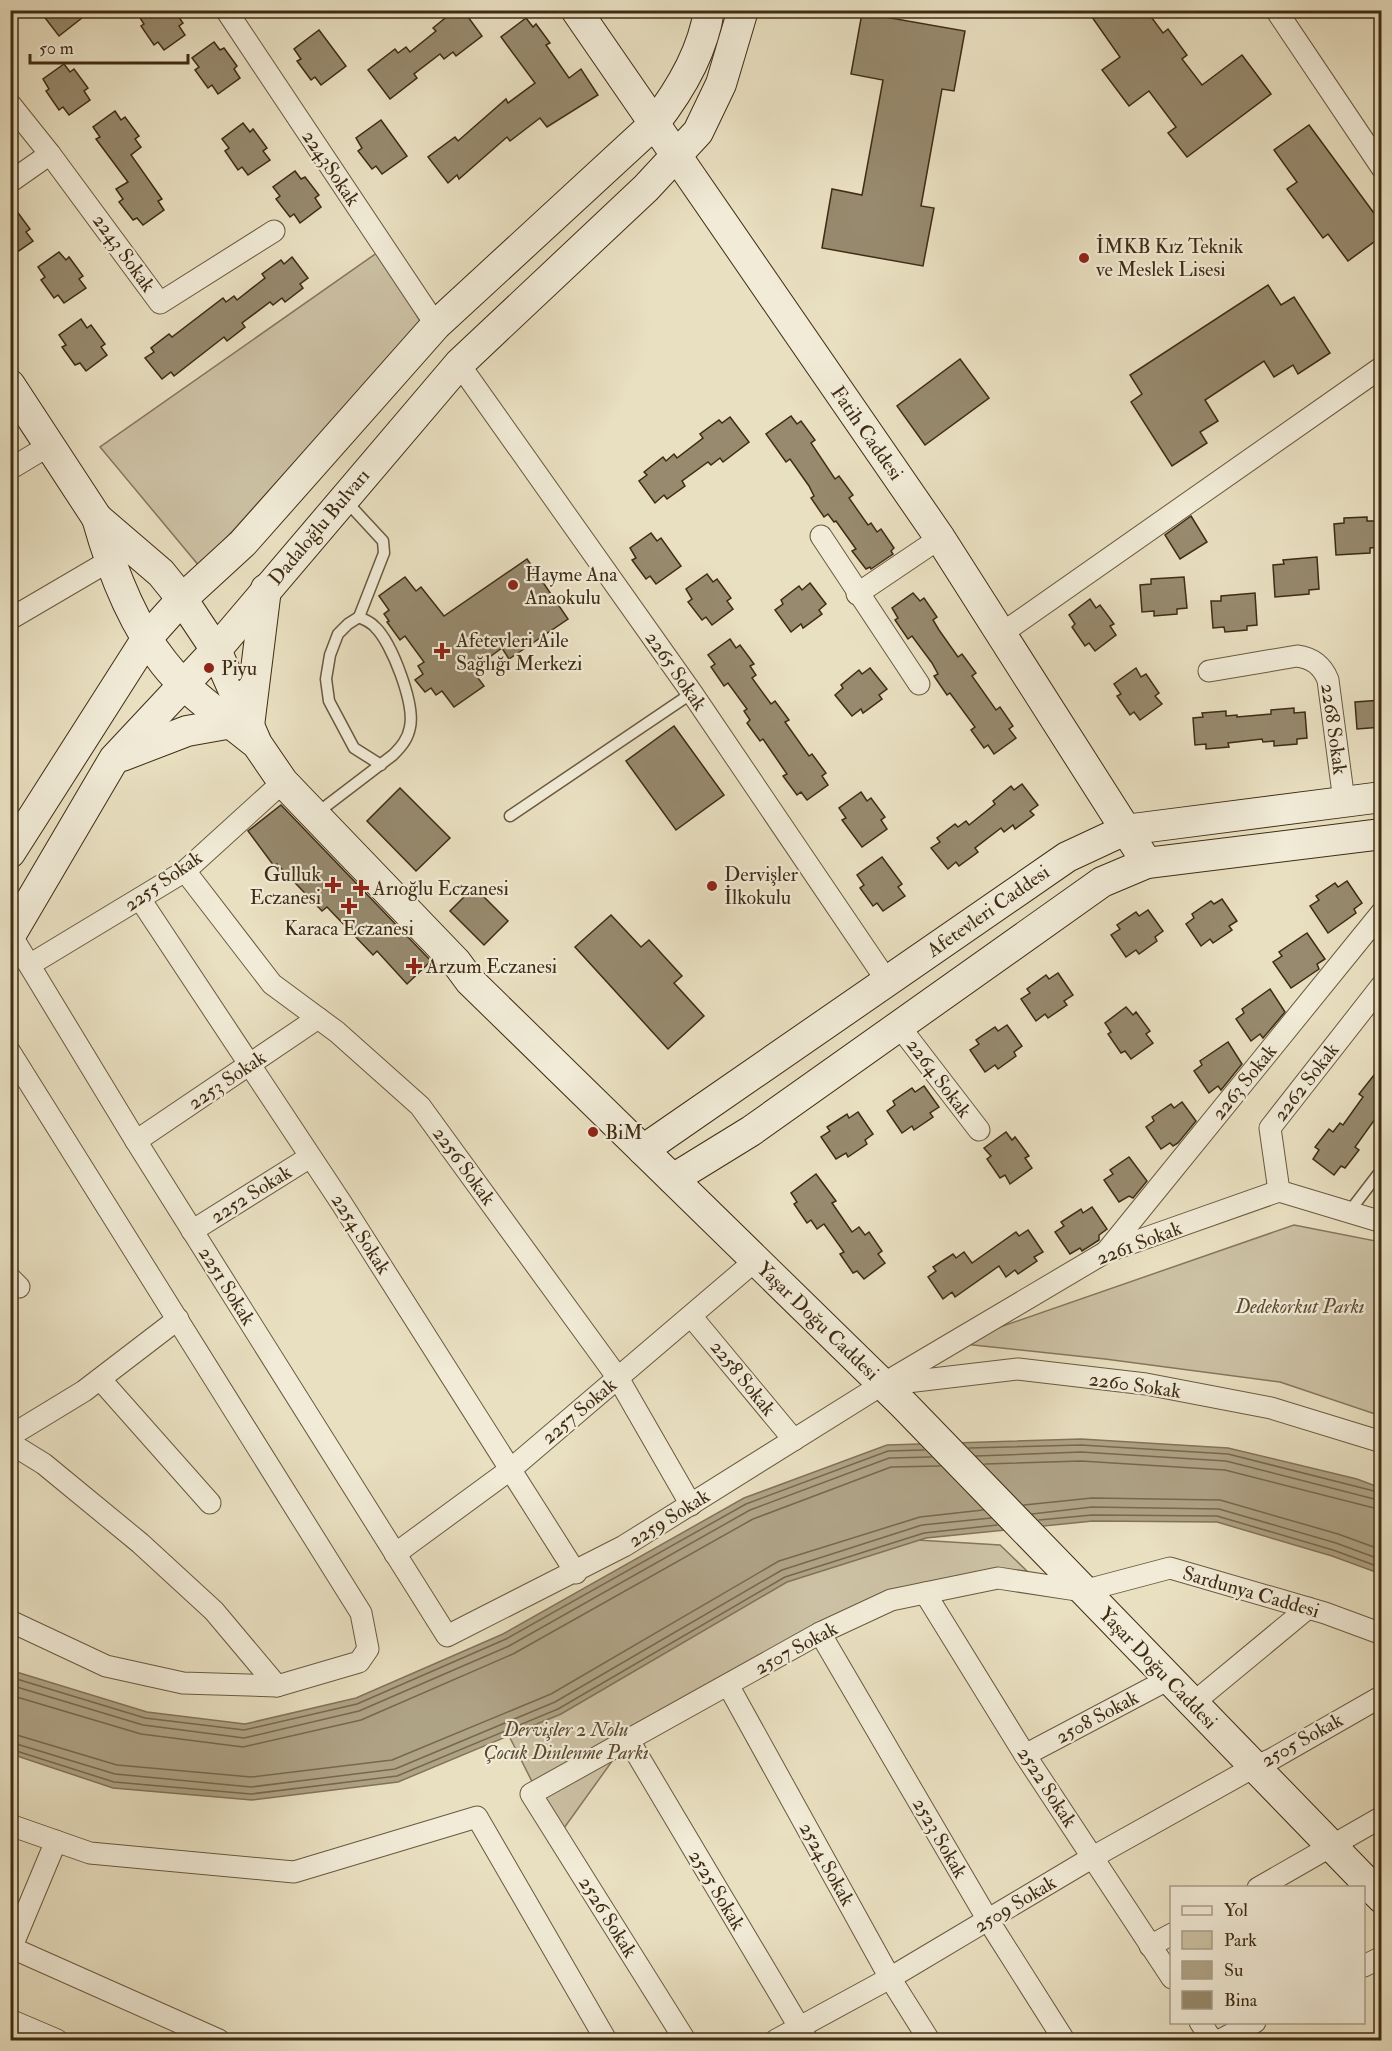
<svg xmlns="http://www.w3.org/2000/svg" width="1392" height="2051" font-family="'IM FELL Double Pica',serif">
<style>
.green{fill:#ccc1a4;stroke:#86765c;stroke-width:1.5}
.water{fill:#afa386;stroke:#827358;stroke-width:1.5}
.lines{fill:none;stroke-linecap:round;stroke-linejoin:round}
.shore{stroke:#77684d;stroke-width:1.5}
.building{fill:#978a6e;stroke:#3f2c14;stroke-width:1.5}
.lane-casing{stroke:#6a593f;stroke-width:13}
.street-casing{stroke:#6a593f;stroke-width:23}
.secondary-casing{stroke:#3f2c14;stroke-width:32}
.lane{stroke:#f1ebd7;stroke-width:10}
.street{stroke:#f1ebd7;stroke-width:21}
.secondary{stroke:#f1ebd7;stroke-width:30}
.poi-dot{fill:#8f2418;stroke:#f1ebd7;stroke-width:2}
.labels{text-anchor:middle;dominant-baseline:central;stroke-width:4.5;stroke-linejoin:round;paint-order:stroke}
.street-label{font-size:20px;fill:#3f2c14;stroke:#f1ebd7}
.poi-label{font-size:20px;fill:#3f2c14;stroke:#f1ebd7;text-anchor:start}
.park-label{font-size:20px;font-style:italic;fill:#5b4a31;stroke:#f1ebd7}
</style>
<rect width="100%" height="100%" fill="#e9e0c1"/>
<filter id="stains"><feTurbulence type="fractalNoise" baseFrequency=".00333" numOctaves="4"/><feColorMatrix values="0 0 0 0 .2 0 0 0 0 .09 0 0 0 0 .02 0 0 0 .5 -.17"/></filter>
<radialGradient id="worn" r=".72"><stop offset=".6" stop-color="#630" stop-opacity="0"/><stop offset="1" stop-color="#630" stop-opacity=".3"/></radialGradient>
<g class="green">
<polygon points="381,250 421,323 200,567 100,447"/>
<polygon points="1294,1225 1381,1242 1381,1416 1280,1382 1105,1359 954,1343"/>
<polygon points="884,1538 1000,1545 1027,1571 904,1597 628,1739 559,1835 501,1720 721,1598"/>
</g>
<polygon class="water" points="1081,1439 1228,1448 1357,1479 1381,1488 1381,1574 1332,1556 1217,1522 1093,1521 926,1538 787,1582 561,1714 398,1782 252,1800 113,1788 11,1754 10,1670 147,1712 245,1724 356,1698 503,1634 744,1498 887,1445"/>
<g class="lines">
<g class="shore">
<polyline points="969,1448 1081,1445 1228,1454 1382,1493"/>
<polyline points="976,1456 1081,1452 1226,1461 1382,1501"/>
<polyline points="985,1464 1081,1461 1225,1470 1382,1510"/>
<polyline points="1024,1505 1092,1498 1220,1500 1338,1534 1382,1550"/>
<polyline points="1032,1514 1092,1507 1219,1509 1336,1543 1382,1560"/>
<polyline points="1039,1520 1092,1515 1217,1516 1333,1550 1382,1568"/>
<polyline points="10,1677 145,1718 244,1730 357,1704 506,1639 746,1504 888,1451 924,1450"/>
<polyline points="10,1685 143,1725 244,1738 359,1711 509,1646 750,1510 889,1458 931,1457"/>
<polyline points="10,1695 141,1734 243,1747 361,1720 513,1654 753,1519 891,1467 940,1466"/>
<polyline points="10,1733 117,1765 251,1777 392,1760 551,1694 779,1561 920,1517 983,1510"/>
<polyline points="10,1742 115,1774 251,1787 395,1769 555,1702 782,1570 922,1525 991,1518"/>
<polyline points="10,1749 114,1782 251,1794 397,1776 558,1709 785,1577 924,1533 997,1525"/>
</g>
</g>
<g class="building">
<polygon points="39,10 92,10 59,36"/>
<polygon points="135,10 174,10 183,23 179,26 185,35 164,50 158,42 154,45 141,26 144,24"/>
<polygon points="455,10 463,10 482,36 456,56 453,52 444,59 440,54 414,74 417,78 390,99 368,70 395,49 398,53 406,47 410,52 436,31 433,28"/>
<polygon points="1087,10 1146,10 1163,33 1168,29 1187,55 1182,59 1202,85 1242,55 1271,94 1187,157 1168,133 1176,127 1149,91 1129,106 1102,70 1120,57"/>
<polygon points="862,13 965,31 954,91 942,89 921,206 934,208 923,266 822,248 832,189 862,195 883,80 851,74"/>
<polygon points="526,18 533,27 536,24 550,43 546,45 569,78 581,69 598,95 547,127 540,118 510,141 507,137 459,179 457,175 448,183 428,157 455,137 458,141 506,99 508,103 535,83 501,37"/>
<polygon points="319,30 346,66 321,85 315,77 311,80 297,61 301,59 294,49"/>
<polygon points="214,42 220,50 224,48 237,66 234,69 240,78 218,94 212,85 208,88 195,70 199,67 192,58"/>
<polygon points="64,64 70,72 74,69 88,88 84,91 90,100 69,115 63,107 59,110 46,91 49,89 43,79"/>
<polygon points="115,111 121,120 125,117 139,136 135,139 141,147 131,155 162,199 158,201 164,210 143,225 137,218 133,220 119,202 123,199 116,189 128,182 96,139 100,137 93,127"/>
<polygon points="381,120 407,156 382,174 376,166 372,169 358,151 362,148 356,138"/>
<polygon points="243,123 250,132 253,129 267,148 263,151 270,160 248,175 242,167 238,170 225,151 229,148 222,139"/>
<polygon points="1309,125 1382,224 1382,236 1348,261 1328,234 1323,238 1287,189 1297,182 1274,150"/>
<polygon points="295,171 301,179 305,177 319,195 315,198 321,207 300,223 294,214 290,217 276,199 280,196 273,187"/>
<polygon points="10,202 30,229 26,232 33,241 10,257"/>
<polygon points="59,252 66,260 69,257 83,276 79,279 86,288 64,303 58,295 54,298 41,280 45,277 38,267"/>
<polygon points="292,257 308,278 300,284 303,288 285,302 282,298 273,305 270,302 242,323 245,327 227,341 224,337 174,376 171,372 162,379 145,358 154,352 151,348 169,334 172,337 223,298 226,302 234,296 237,300 265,278 262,274 281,260 284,264"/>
<polygon points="1268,285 1281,305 1294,297 1330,353 1298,374 1293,365 1274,377 1264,361 1205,400 1218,421 1200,432 1207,443 1172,466 1131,402 1142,394 1130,375"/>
<polygon points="81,319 87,328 91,325 105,344 101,347 107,355 86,371 80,363 75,365 62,347 66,345 59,335"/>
<polygon points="960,359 989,398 925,445 897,406"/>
<polygon points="791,416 797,424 801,421 815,440 811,443 835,479 839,476 853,495 849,498 868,525 871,523 877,532 881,529 894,548 891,551 893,554 871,569 870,567 866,569 852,551 856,549 836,521 834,522 828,514 824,517 811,498 814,496 809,486 790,459 786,462 766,434"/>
<polygon points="730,417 749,442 723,462 720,458 711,465 708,462 682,481 685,486 667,499 664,495 655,503 639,481 647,475 644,472 663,457 666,461 674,454 677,458 703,438 700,434 719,420 722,423"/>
<polygon points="1191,516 1207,542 1180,559 1165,535"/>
<polygon points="1367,517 1367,521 1378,521 1380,547 1370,548 1370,553 1336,555 1334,524 1344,523 1344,518"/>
<polygon points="651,533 657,541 661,538 681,566 656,584 650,576 646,579 632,560 636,558 630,548"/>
<polygon points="1317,557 1319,589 1309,590 1309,594 1275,597 1273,565 1284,564 1283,560"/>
<polygon points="527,559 568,619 509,659 502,648 472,670 484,686 454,707 442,691 436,695 431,688 425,692 415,680 423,674 418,666 424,662 405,636 400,640 387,622 389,621 384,614 389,610 379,596 405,577 416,591 421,587 444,616"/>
<polygon points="707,574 713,582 717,579 731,598 727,601 733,609 712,625 706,617 702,620 688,602 692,599 686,589"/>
<polygon points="1184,577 1187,608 1177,609 1177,614 1154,616 1154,611 1142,612 1140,585 1151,584 1151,579"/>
<polygon points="810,583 826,604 819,610 822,614 803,628 801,624 791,632 775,610 783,604 781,600 799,586 802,590"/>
<polygon points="913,593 920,601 924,598 937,617 933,620 939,630 958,657 962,654 976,673 972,676 996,710 1000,707 1013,726 1009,729 1016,738 994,754 988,745 984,748 971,730 975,727 950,693 947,695 934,676 938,674 932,663 912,636 908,639 895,620 898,618 892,608"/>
<polygon points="1255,593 1257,625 1247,626 1247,630 1225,632 1224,627 1213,628 1211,601 1221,601 1221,596"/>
<polygon points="1090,599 1096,608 1100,605 1114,624 1110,626 1116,635 1095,651 1089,643 1085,646 1072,627 1075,624 1069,615"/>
<polygon points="730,639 736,648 740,645 754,664 750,666 756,675 752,678 771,704 775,701 789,720 785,722 809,756 812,754 826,773 822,776 828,785 807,800 801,792 797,795 783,776 787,774 763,739 760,741 747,723 750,720 744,711 747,709 728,683 724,686 711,667 715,664 708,655"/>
<polygon points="870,668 887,689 879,695 882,699 863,713 861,709 852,716 835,695 843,688 841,685 859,670 862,674"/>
<polygon points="1136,668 1141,677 1146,674 1159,693 1155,696 1162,704 1140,720 1134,712 1130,715 1117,696 1121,694 1114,684"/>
<polygon points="1382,700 1382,727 1357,729 1355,702"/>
<polygon points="1294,708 1294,713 1305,712 1307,738 1297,739 1297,744 1274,746 1274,741 1263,742 1262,739 1228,743 1229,747 1206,749 1206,744 1195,745 1193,718 1203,717 1202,713 1226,711 1226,716 1237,715 1237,717 1271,714 1271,710"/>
<polygon points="674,726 724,795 676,830 626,761"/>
<polygon points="1022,784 1038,805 1030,811 1034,815 1015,829 1013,825 1004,832 1001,828 975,848 978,852 959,866 956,862 948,869 931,848 940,842 937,838 955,824 958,827 966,821 969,825 995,804 993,801 1011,786 1014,790"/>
<polygon points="400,788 450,838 416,871 367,821"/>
<polygon points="861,792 867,801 871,798 885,817 881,820 887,829 862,847 842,820 846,818 839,808"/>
<polygon points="281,805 431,961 407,984 377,951 373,955 327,907 322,911 277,864 274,866 248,831"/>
<polygon points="882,857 902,884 898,887 905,896 883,911 877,903 873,906 860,888 864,885 857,875"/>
<polygon points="1347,881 1362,903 1354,909 1356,913 1328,933 1310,906 1319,900 1316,896 1335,883 1338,887"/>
<polygon points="474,887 508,921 484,945 450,911"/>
<polygon points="1222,899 1237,921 1229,926 1232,930 1213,943 1210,939 1201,946 1186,924 1194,918 1192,914 1211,901 1214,904"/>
<polygon points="1148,910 1163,931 1155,937 1157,941 1139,954 1136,950 1126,957 1111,935 1120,929 1117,925 1136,912 1139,916"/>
<polygon points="611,915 641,947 649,940 682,976 674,983 704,1016 668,1049 575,947"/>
<polygon points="1307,933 1325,959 1317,964 1319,969 1291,988 1273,962 1282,956 1279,952"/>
<polygon points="1058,973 1073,995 1064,1001 1067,1005 1048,1018 1045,1014 1036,1021 1021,999 1030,993 1027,989 1046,975 1049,979"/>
<polygon points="1270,989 1285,1012 1263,1038 1260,1034 1251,1041 1236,1019 1244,1013 1242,1009"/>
<polygon points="1126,1007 1133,1015 1136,1012 1150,1031 1146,1034 1153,1043 1131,1059 1125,1051 1121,1053 1108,1034 1111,1032 1105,1023"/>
<polygon points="1007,1025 1022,1046 1014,1052 1016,1056 998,1069 995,1065 985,1072 970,1050 979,1044 976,1040 995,1027 998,1031"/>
<polygon points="1228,1042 1242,1064 1221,1090 1218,1086 1209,1093 1194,1071 1202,1065 1200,1061"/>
<polygon points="1382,1065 1382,1124 1375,1119 1355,1147 1359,1150 1345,1168 1341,1166 1334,1175 1313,1159 1319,1150 1315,1147 1329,1129 1333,1132 1340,1123 1343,1125 1363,1097 1359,1094"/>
<polygon points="924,1086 939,1107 930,1113 933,1117 914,1130 912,1126 902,1133 887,1111 895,1105 893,1101 912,1088 915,1092"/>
<polygon points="1182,1102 1196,1121 1178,1143 1173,1146 1170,1143 1161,1149 1146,1127 1154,1121 1152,1117 1171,1104 1174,1108"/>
<polygon points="858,1112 873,1134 865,1140 867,1144 848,1157 846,1153 836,1159 821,1137 830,1131 827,1127 847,1114 849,1118"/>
<polygon points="1006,1132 1012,1140 1015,1137 1029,1156 1025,1158 1032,1168 1010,1184 1005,1175 1000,1178 987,1159 991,1156 984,1148"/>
<polygon points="1129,1157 1147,1181 1133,1198 1129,1196 1119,1202 1104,1180 1113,1174 1110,1170"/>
<polygon points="816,1174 836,1201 832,1203 852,1232 859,1227 865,1235 869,1232 882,1251 878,1254 885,1263 864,1279 857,1271 853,1273 840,1254 844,1252 824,1224 817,1229 811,1220 807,1223 794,1204 797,1202 791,1193"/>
<polygon points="1092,1207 1107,1229 1099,1235 1099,1240 1082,1251 1080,1248 1070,1254 1055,1232 1064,1226 1061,1222 1081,1209 1083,1213"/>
<polygon points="1028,1230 1043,1252 1034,1257 1037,1261 1018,1274 1015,1270 1006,1277 999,1266 955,1297 952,1292 943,1299 928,1277 936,1271 933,1267 953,1254 956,1258 964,1252 972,1263 1016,1232 1019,1236"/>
</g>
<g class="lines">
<defs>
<g id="lane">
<polyline points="346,501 383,541 384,553 359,617 348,624 338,634 330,655 326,679 329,701 354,748 381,765"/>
<path d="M317,813L393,755C401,747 408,739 410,727C415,704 392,643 375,627C371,622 365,620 359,617"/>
<polyline points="510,816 692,693"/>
<polyline points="1349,1212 1382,1169"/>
</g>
<g id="street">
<polyline points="226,10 436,325"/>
<polyline points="1276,10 1382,168"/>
<polyline points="10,104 50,154"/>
<polyline points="10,182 50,154 160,303 274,231"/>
<polyline points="459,364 692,693 887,981"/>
<polyline points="10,469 50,445"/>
<polyline points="821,536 919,684"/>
<polyline points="857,594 940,538"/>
<polyline points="10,619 109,561"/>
<polyline points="1001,634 1382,367"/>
<path d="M1209,671L1297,656C1312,658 1322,665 1328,680L1344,801"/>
<polyline points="185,871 272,984 337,1032 420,1106 618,1378 691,1505"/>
<polyline points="140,899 342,1204 576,1573"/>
<polyline points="11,935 136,1141 447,1636 624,1546 883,1384 1106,1252 1279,1191 1382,1222"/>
<polyline points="31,964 185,871 283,782"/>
<polyline points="899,1026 979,1130"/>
<polyline points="10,1052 361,1613 368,1649 359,1662 277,1686 183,1683 106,1666 10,1621"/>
<polyline points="136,1141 318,1018"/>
<polyline points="1279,1191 1270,1128 1382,985"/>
<polyline points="192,1231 310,1157"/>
<polyline points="1106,1252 1382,912"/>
<polyline points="10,1278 19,1287"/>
<polyline points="691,1316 794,1440"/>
<polyline points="100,1379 210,1503"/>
<polyline points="890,1384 1018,1369 1146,1384 1271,1408 1382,1442"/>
<polyline points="10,1436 84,1391 178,1319"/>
<polyline points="10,1443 44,1464 140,1543 214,1611 277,1686"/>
<polyline points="395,1554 511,1469 756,1260"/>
<polyline points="925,1593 1025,1755 1172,1978"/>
<polyline points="820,1633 988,1920 1064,2040"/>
<polyline points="728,1685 890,1978 929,2040"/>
<polyline points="1192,1704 1308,1608"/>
<polyline points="628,1739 807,2040"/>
<polyline points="1025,1755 1169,1679"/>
<polyline points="10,1825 90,1853 294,1872 477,1817 606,2040"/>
<polyline points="1258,1888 1382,1817"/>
<polyline points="1150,1946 1172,1934"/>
<polyline points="12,1948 219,2040"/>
<polyline points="10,1951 56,1841"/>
<polyline points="1364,1966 1382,1957"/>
<polyline points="10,2020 57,2040"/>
<polyline points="1200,2022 1212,2040"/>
<polyline points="685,2040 531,1794 820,1633 891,1600 998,1578 1083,1591 1170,1568 1325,1613 1382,1634"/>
<polyline points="776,2040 890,1978 1093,1857 1254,1767 1272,1759 1382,1696"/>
<polyline points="1220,2040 1255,2022"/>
</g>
<g id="secondary">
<polyline points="576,10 940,538 1147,863"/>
<polyline points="10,385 97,518 161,573 182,599 216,650 257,744 283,782 456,962 470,981 904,1405 1382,1898"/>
<path d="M97,518C111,568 131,622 164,663C187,693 224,717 253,741"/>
<polyline points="249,726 266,589"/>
<polyline points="122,756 187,731 232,723"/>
<path d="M10,853L147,638L182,599L243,543L436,325L653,125C679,92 703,52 709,10"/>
<polyline points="10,936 114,759 216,650 459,364 646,188 698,132 721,84 743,10"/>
<polyline points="643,1150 1067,857 1125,830 1382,797"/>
<polyline points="673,1179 751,1131 1102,882 1147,863 1382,834"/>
</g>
</defs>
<use href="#lane" class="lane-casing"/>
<use href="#street" class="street-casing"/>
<use href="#secondary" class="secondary-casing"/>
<use href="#lane" class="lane"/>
<use href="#street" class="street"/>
<use href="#secondary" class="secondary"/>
</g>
<g class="poi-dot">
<circle cx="1084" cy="258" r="6"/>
<circle cx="513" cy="585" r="6"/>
<path d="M439 642h6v6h6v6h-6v6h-6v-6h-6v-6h6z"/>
<circle cx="209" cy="668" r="6"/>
<path d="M330 876h6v6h6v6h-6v6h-6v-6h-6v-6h6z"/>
<circle cx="712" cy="886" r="6"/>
<path d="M358 879h6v6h6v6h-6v6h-6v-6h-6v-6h6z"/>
<path d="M346 897h6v6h6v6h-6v6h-6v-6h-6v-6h6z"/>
<path d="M411 957h6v6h6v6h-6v6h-6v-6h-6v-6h6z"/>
<circle cx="593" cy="1132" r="6"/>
</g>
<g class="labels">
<g class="street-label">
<text transform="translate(331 168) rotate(56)">2243Sokak</text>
<text transform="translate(124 253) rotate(54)">2243 Sokak</text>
<text transform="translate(867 433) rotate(55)">Fatih Caddesi</text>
<text transform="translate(319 527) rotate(-50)">Dadaloğlu Bulvarı</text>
<text transform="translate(676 671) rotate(55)">2265 Sokak</text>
<text transform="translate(1334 729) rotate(82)">2268 Sokak</text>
<text transform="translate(163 881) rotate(-35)">2255 Sokak</text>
<text transform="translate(988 911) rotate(-35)">Afetevleri Caddesi</text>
<text transform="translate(939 1078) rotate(53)">2264 Sokak</text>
<text transform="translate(227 1080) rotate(-34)">2253 Sokak</text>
<text transform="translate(1244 1082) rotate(-51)">2263 Sokak</text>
<text transform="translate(1306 1082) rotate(-52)">2262 Sokak</text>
<text transform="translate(464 1166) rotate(54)">2256 Sokak</text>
<text transform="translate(251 1194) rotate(-32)">2252 Sokak</text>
<text transform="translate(361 1234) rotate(57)">2254 Sokak</text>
<text transform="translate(1139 1243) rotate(-21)">2261 Sokak</text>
<text transform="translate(227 1286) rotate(58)">2251 Sokak</text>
<text transform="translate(818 1321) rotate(44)">Yaşar Doğu Caddesi</text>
<text transform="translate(743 1378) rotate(51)">2258 Sokak</text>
<text transform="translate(1135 1385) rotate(8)">2260 Sokak</text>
<text transform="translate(579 1411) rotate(-40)">2257 Sokak</text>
<text transform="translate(669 1518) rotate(-32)">2259 Sokak</text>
<text transform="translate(1251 1592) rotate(16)">Sardunya Caddesi</text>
<text transform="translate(796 1648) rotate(-28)">2507 Sokak</text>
<text transform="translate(1158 1668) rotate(46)">Yaşar Doğu Caddesi</text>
<text transform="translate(1097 1717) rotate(-28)">2508 Sokak</text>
<text transform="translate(1302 1740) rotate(-29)">2505 Sokak</text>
<text transform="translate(1047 1787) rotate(57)">2522 Sokak</text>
<text transform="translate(940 1838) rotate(60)">2523 Sokak</text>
<text transform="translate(827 1864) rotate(61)">2524 Sokak</text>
<text transform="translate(717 1890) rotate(59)">2525 Sokak</text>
<text transform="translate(1015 1904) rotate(-31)">2509 Sokak</text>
<text transform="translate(608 1917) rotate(58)">2526 Sokak</text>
</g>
<g class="poi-label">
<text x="1096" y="246">İMKB Kız Teknik<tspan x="1096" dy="23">ve Meslek Lisesi</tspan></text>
<text x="525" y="574">Hayme Ana<tspan x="525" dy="23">Anaokulu</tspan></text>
<text x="456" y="640">Afetevleri Aile<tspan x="456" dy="23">Sağlığı Merkezi</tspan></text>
<text x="221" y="668">Piyu</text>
<text x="321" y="874" text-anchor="end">Gulluk<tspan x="321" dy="23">Eczanesi</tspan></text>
<text x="724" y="874">Dervişler<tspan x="724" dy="23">İlkokulu</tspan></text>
<text x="373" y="888">Arıoğlu Eczanesi</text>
<text x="349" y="928" text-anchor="middle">Karaca Eczanesi</text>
<text x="426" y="966">Arzum Eczanesi</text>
<text x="605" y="1132">BiM</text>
</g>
<g class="park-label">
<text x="1300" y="1306">Dedekorkut Parkı</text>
<text x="566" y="1729">Dervişler 2 Nolu<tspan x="566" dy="23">Çocuk Dinlenme Parkı</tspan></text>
</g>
</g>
<rect width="1392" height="2051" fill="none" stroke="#e9e0c1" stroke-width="36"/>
<rect x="12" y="12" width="1368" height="2027" fill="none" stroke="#3f2c14" stroke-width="3"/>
<rect x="18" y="18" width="1356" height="2015" fill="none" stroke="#3f2c14" stroke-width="1.5"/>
<rect x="1170" y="1886" width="195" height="138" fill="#f1ebd7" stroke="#aa9f89" stroke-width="1.5"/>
<rect x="1182" y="1906" width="30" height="9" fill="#f1ebd7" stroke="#aa9f89" stroke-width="1.5"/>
<text x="1224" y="1916" font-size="18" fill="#3f2c14">Yol</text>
<rect x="1182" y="1931" width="30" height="18" fill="#ccc1a4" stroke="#aa9f89" stroke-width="1.5"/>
<text x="1224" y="1946" font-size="18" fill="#3f2c14">Park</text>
<rect x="1182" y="1961" width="30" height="18" fill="#afa386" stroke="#aa9f89" stroke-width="1.5"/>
<text x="1224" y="1976" font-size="18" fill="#3f2c14">Su</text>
<rect x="1182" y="1991" width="30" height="18" fill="#978a6e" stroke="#aa9f89" stroke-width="1.5"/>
<text x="1224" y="2006" font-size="18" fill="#3f2c14">Bina</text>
<path d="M30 54v9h158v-9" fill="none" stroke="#3f2c14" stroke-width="3"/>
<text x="39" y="54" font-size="18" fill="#3f2c14" stroke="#f1ebd7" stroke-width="4.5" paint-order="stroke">50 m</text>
<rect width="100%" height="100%" filter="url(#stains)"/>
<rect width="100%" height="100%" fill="url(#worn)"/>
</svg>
